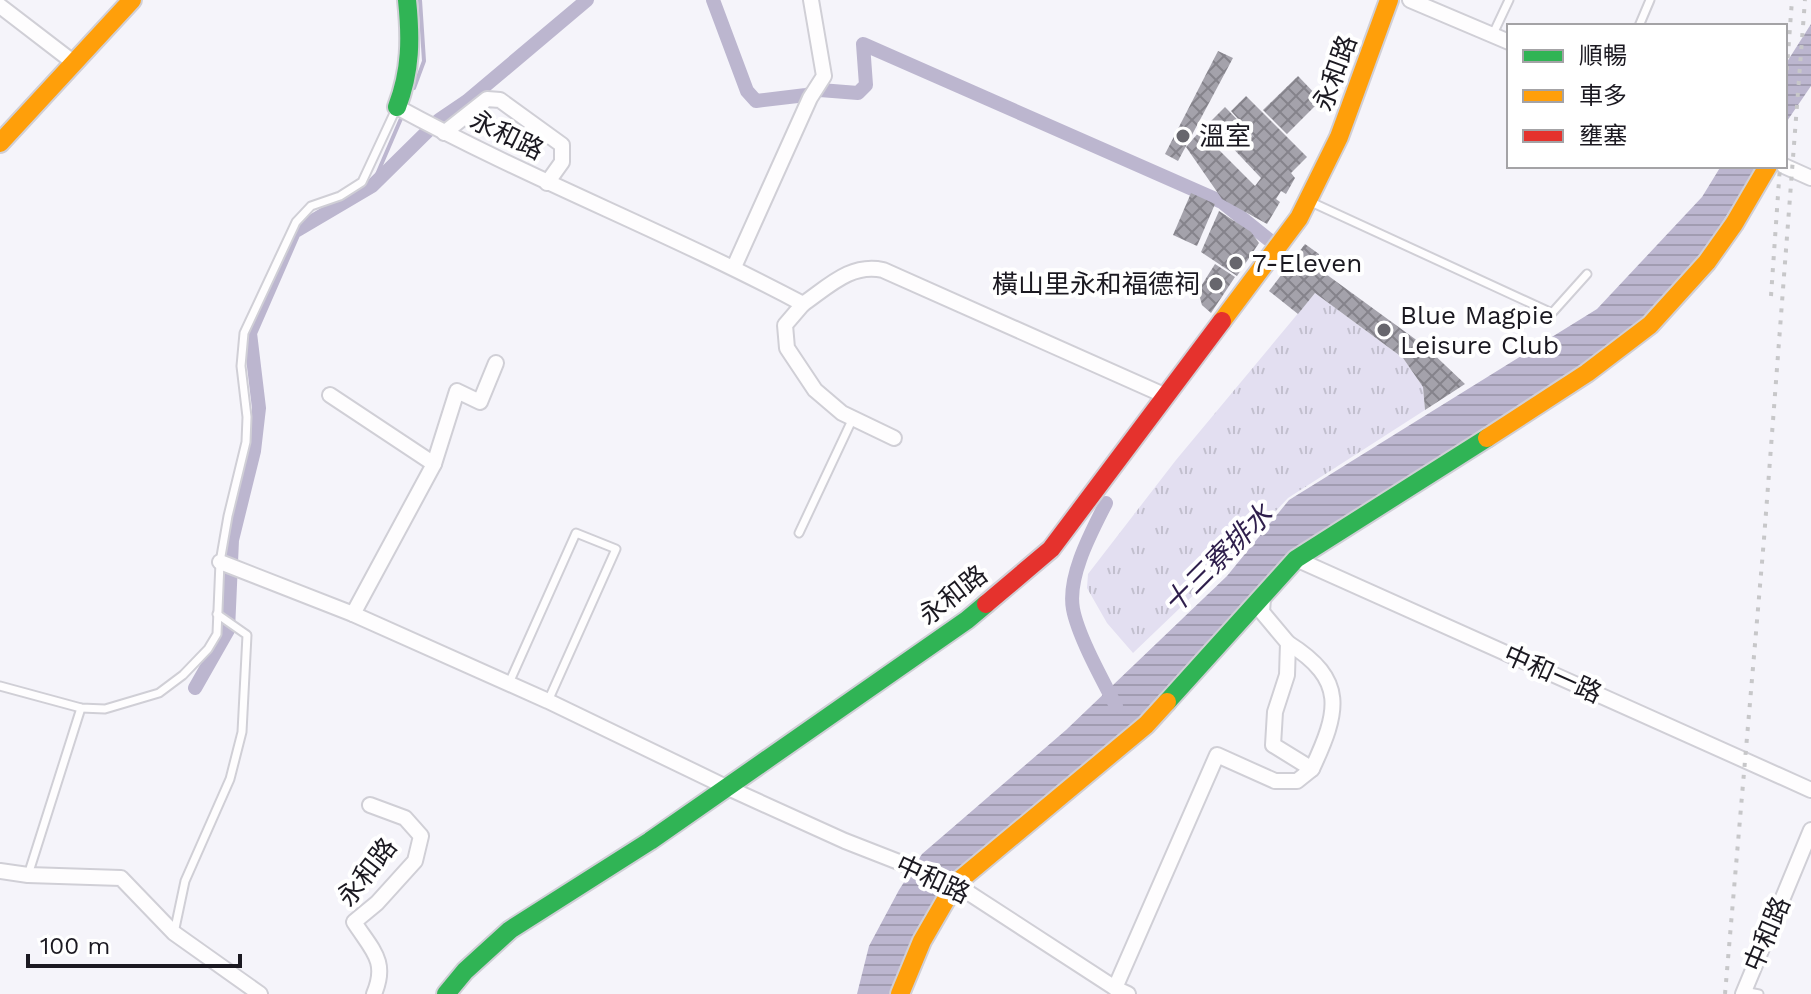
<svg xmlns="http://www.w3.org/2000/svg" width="1811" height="994" font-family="'Work Sans','Noto Sans TC',sans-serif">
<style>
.grass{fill:url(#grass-tufts)}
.water{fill:url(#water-rules)}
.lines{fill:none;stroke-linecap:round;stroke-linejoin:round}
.stream{stroke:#bcb6cf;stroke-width:4}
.canal{stroke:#bcb6cf;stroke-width:14}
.building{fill:url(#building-cross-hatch)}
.lane-casing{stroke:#d0cfd6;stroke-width:11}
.street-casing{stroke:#d0cfd6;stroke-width:18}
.fast-casing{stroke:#d0cfd6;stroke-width:22}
.slow-casing{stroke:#d0cfd6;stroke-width:22}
.jam-casing{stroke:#d0cfd6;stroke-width:22}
.lane{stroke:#fefdfe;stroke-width:7}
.street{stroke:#fefdfe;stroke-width:14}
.fast{stroke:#30b455;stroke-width:18}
.slow{stroke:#ff9f0a;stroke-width:18}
.jam{stroke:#e5322d;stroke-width:18}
.rail{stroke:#c7c7c9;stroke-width:4;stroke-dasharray:4 8;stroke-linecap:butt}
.poi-dot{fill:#67666d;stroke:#fff;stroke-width:3}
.labels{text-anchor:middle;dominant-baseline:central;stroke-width:8;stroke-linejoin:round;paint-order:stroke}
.street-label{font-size:26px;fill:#1b1921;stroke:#fff}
.poi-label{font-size:26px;fill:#1b1921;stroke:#fff;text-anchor:start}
.water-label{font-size:28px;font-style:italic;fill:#2f1f4c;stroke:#fff}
</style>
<defs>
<pattern id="grass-tufts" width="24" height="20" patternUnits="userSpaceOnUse" patternTransform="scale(2)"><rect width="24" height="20" fill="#e3dff1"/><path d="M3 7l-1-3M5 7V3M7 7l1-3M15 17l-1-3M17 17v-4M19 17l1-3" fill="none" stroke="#c2bfce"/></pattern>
<pattern id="water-rules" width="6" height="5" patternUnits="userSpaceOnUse" patternTransform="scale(2)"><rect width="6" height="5" fill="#bcb6cf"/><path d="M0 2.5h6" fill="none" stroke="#a19cb1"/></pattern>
<pattern id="building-cross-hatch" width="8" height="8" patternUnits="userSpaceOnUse" patternTransform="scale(2)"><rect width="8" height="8" fill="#a4a2ab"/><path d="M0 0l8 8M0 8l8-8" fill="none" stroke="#85838b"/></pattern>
</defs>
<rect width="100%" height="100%" fill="#f5f4fa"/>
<polygon class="grass" points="1315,293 1403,358 1423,387 1425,410 1288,498 1228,562 1133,653 1107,623 1087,588 1088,574 1176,460"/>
<g class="water">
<polygon points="1811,24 1811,86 1785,124 1785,65"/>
<polygon points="1721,166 1758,166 1706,248 1640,322 1585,370 1292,555 1143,722 956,873 895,994 857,994 869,946 899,890 922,854 1066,730 1227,576 1289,500 1597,309 1702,197"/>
</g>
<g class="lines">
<g class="stream">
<polyline points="414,88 424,61 420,0"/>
<polyline points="372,186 403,114"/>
</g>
<g class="canal">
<polyline points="713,0 747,91 756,101 806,95 820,90 858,93 866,85 863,44 1222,202 1268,239"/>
<path d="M1106,503C1092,531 1067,576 1073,609C1078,636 1103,681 1116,706"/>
<polyline points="195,688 228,630 232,540 254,451 259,408 250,333 294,232 372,186 439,120 467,101 587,0"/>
</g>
</g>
<g class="building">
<polygon points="1218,51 1233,58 1178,161 1165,154"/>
<polygon points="1298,76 1321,100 1287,134 1263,110"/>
<polygon points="1246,96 1307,157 1291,173 1295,178 1286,194 1281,191 1276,199 1280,202 1267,224 1222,199 1186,147 1200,131 1255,186 1261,178 1209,123 1225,107 1256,139 1231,111"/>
<polygon points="1191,193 1215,204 1197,246 1173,235"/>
<polygon points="1219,211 1251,232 1259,243 1237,276 1201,252"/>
<polygon points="1305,244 1319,254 1319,269 1426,347 1465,384 1425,410 1423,387 1403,358 1315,293 1298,314 1269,291"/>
<polygon points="1215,264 1235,277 1211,313 1202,305 1198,291"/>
</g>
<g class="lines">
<defs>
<g id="lane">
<polyline points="1639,26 1650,0"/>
<polyline points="1493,34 1509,0"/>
<polyline points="1311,202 1552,313 1587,274"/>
<polyline points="799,533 853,418"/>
<polyline points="509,683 576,533 616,549 548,701"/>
<polyline points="0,686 81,708 105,709 159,693 183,675 208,649 217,634 220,562 228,516 246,442 247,417 241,366 244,333 296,222 311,206 340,196 362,182 396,109"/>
<polyline points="28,875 81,708"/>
<polyline points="174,933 185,881 230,779 242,732 247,635 217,614"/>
<polyline points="1744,991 1759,994"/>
</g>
<g id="street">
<polyline points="1410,0 1509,42"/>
<polyline points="0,6 73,62"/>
<path d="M397,107C529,179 670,233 803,304C829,286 851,263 883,270L1166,396"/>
<polyline points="444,133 487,99 500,100 562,145 562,162 547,183"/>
<polyline points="1784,166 1811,178"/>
<polyline points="734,267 810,98 824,76 811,0"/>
<polyline points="803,304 785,325 787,348 815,390 842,413 894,438"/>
<polyline points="330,395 434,464 353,614"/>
<polyline points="434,464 457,391 480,402 496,363"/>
<polyline points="1296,559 1811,790"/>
<polyline points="220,562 353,614 548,701 726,787 845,841 955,884 1115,988 1128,994"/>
<path d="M1288,643C1347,680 1339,711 1312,769"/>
<path d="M370,805L405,818L421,836L415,861L377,903L354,922C372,950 388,961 374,994"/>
<polyline points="0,871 28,875 121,878 174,933 260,994"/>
<polyline points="1115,988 1217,755 1275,781 1297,781 1312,769 1273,745 1275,712 1287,675 1288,643 1262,612 1263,598"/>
<polyline points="1743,994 1811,830"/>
</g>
<g id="fast">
<path d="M397,107C411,70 411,38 407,0"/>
<polyline points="1167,702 1296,559 1487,438"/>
<polyline points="446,994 465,971 510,930 650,841 967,620 986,604"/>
</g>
<g id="slow">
<polyline points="0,143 132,0"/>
<polyline points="1222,321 1299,218 1339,137 1389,0"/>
<polyline points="1487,438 1587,373 1650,325 1707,262 1734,224 1768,166"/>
<polyline points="900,994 922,941 955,884 1146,725 1167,702"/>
</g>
<polyline id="jam" points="986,604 1051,549 1222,321"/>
</defs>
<use href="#lane" class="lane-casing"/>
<use href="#street" class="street-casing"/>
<use href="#fast" class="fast-casing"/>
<use href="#slow" class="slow-casing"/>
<use href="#jam" class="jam-casing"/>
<use href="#lane" class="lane"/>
<use href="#street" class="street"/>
<use href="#fast" class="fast"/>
<use href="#slow" class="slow"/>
<use href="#jam" class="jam"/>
<g class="rail">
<polyline points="1785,94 1792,0"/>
<polyline points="1771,296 1780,166"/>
<polyline points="1725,994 1764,539 1805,0"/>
</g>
</g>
<g class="poi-dot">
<circle cx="1183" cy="136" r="8"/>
<circle cx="1236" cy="263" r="8"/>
<circle cx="1216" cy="284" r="8"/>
<circle cx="1384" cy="330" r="8"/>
</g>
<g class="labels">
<g class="street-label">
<text transform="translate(1335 73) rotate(-70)">永和路</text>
<text transform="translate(507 135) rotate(26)">永和路</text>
<text transform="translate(953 595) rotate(-38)">永和路</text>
<text transform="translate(1553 674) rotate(24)">中和一路</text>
<text transform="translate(367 872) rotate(-52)">永和路</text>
<text transform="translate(933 879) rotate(25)">中和路</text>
<text transform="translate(1767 934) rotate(-67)">中和路</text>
</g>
<g class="poi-label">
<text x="1199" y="136">溫室</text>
<text x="1252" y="263">7-Eleven</text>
<text x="1200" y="284" text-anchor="end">橫山里永和福德祠</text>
<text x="1400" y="315">Blue Magpie<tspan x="1400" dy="30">Leisure Club</tspan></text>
</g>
<g class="water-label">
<text transform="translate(1218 559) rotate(-45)">十三寮排水</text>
</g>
</g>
<rect x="1507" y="24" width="280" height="144" fill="#ffffff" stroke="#a4a3a6" stroke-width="2"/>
<rect x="1523" y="50" width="40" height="12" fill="#30b455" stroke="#a4a3a6" stroke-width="2"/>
<text x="1579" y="64" font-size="24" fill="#1b1921">順暢</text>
<rect x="1523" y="90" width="40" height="12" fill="#ff9f0a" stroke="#a4a3a6" stroke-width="2"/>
<text x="1579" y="104" font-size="24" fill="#1b1921">車多</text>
<rect x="1523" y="130" width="40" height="12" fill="#e5322d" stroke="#a4a3a6" stroke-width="2"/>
<text x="1579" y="144" font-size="24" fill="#1b1921">壅塞</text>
<path d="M28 954v12h212v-12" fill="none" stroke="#1b1921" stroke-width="4"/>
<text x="40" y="954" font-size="24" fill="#1b1921" stroke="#ffffff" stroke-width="6" paint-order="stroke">100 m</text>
</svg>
